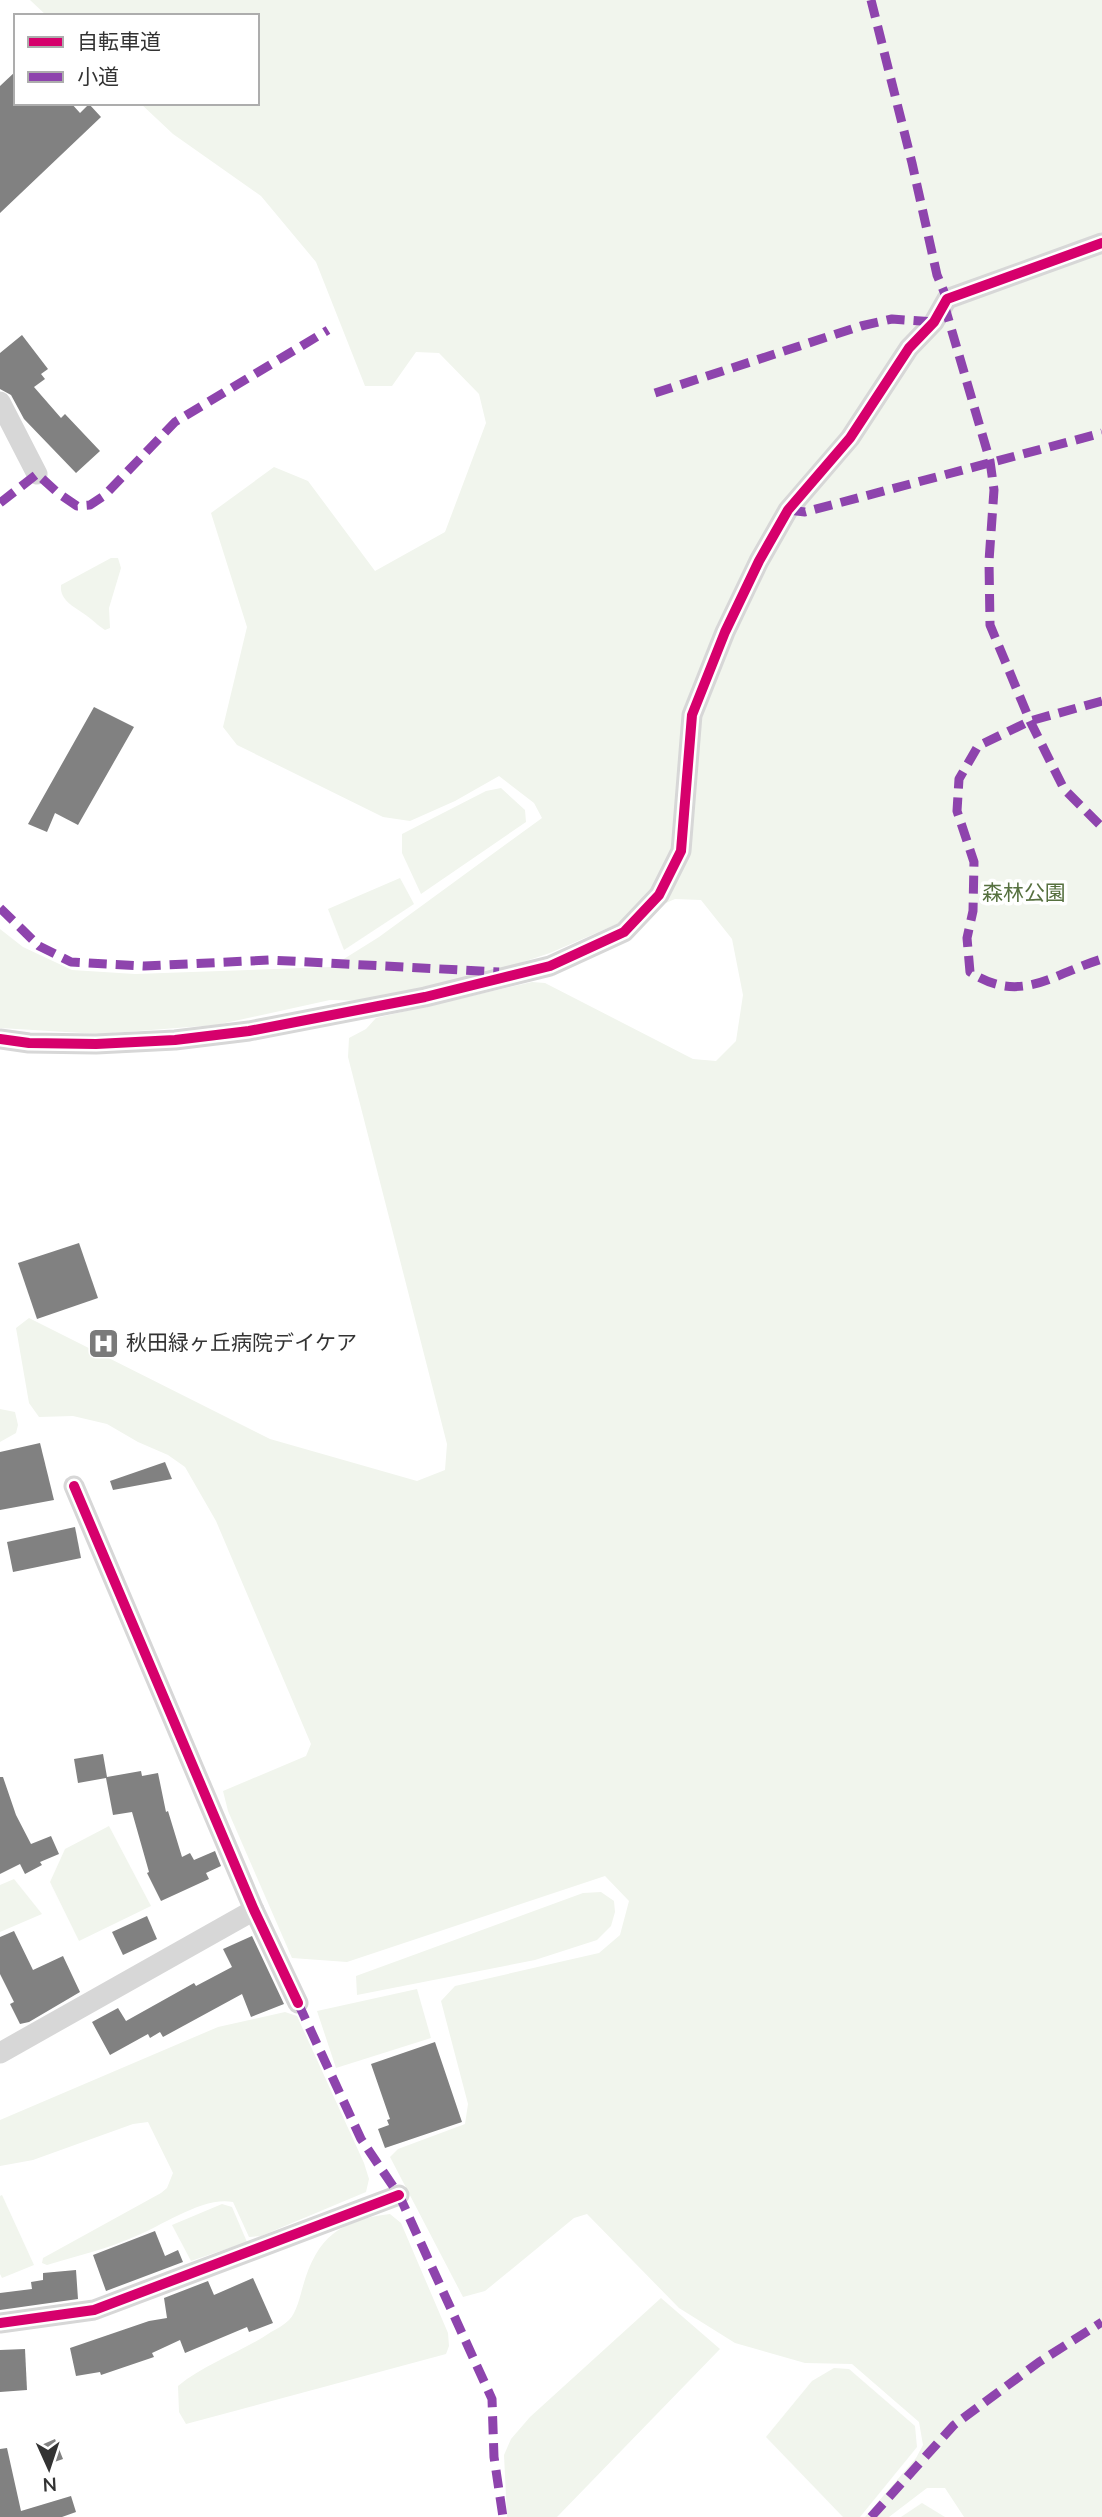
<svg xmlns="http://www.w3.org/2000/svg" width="1102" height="2517" font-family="'Nunito Sans','Noto Sans JP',sans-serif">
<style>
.green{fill:#f1f5ed}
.building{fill:#818181}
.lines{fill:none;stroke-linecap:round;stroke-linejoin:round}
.minor{stroke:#d7d7d7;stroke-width:21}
.quiet{stroke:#8e44ad;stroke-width:9;stroke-dasharray:18 9;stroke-linecap:butt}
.cycleway-casing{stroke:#fff;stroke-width:15}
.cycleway{stroke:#d6006c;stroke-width:10}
.labels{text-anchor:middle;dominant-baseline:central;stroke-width:7;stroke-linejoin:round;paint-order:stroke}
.park-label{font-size:21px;fill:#56703f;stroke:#fff}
.poi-label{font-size:21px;fill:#333;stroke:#fff;text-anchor:start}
</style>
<rect width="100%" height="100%" fill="#fff"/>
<g class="green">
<polygon points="30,0 1102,0 1102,2517 964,2517 945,2488 927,2488 889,2517 865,2517 916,2458 923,2445 919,2422 852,2364 805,2363 735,2343 679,2308 587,2214 574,2218 485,2291 463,2297 390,2157 398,2149 465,2124 468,2104 441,2001 455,1986 599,1953 620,1935 629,1901 605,1876 347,1962 292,1958 228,1811 223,1791 306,1756 311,1744 216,1521 185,1467 168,1455 138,1442 107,1424 73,1416 39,1417 29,1403 16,1328 29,1318 270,1439 417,1481 445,1470 447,1444 348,1057 349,1038 366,1029 376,1018 532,982 545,983 693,1059 716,1061 736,1041 743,995 732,939 701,900 675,899 550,953 466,981 372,1001 330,1000 216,1025 99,1034 0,1028 0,929 23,947 72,970 135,974 331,967 379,937 542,818 534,803 499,776 455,801 410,821 383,817 237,745 223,727 247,627 211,513 274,467 308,481 375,571 445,532 486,423 479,394 439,353 416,352 392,386 365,386 316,262 261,196 173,134 140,103 257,103 257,16 47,16"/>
<path d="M111,558H118L121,568L109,608L110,628L105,630C100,627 96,623 91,619C80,609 59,603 61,585Z"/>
<polygon points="501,788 525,810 526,822 421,894 402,853 402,834 486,791"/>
<polygon points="400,878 414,904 344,950 328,909"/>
<polygon points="0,1409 15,1412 18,1425 16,1433 0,1442"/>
<polygon points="109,1826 151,1906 79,1941 50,1882 65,1849"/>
<polygon points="14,1879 42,1914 0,1932 0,1885"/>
<polygon points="601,1892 614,1901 615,1912 611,1926 597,1940 535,1960 357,1995 356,1976 583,1893"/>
<polygon points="417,1989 431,2038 336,2068 317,2011"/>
<path d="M285,2012L297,2016L364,2163L369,2179L366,2192L261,2236L249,2237L233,2202C204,2196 163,2225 136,2236C108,2249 76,2256 47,2265L42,2263L43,2258L161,2193L167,2188L173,2173L148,2122L133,2124L33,2160L0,2166V2120L218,2027Z"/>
<polygon points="2,2195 34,2265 2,2278 0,2274 0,2196"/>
<polygon points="222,2204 232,2207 247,2242 191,2261 172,2225"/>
<path d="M390,2214L401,2223L448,2333L449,2346L446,2354L186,2424L179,2412L178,2386C206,2363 242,2352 271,2332C277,2329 284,2325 289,2320C297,2312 300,2296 303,2286C317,2237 340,2220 390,2214Z"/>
<polygon points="661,2298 720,2349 557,2517 507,2517 504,2455 511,2439 530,2417"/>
<polygon points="834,2368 849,2369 915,2426 917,2447 860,2517 843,2517 766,2437 812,2381"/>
<polygon points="922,2503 945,2517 901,2517"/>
</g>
<g class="building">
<polygon points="16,71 16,103 71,103 80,113 89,104 101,117 0,213 0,86"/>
<polygon points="22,335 48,369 41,374 45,379 34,387 61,418 65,414 100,451 76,473 24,419 11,395 0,389 0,353"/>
<polygon points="94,707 134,727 78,825 55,813 47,832 28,824"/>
<polygon points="79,1243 98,1298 37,1319 18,1263"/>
<polygon points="40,1443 54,1500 0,1510 0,1452"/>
<polygon points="165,1462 172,1479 113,1490 110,1481"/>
<polygon points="75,1527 81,1558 13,1572 7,1542"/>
<polygon points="103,1754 107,1777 141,1771 142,1776 158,1773 166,1812 168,1811 182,1857 190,1853 194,1860 215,1851 221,1866 206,1873 209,1879 161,1901 147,1873 149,1872 132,1812 113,1815 106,1778 78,1783 74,1759"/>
<polygon points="0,1777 3,1777 16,1815 31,1844 51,1836 59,1854 40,1862 42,1865 25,1874 20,1864 0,1874"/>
<polygon points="147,1916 157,1939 123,1955 112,1932"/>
<polygon points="14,1931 33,1970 63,1956 80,1992 29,2022 20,2024 10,2004 14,2002 0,1974 0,1937"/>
<polygon points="252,1936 284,2004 251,2017 242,1994 163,2037 160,2032 150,2038 148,2034 110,2055 92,2022 118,2008 126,2021 194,1983 196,1986 232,1967 223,1949"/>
<polygon points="435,2042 462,2122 385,2148 378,2129 389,2125 387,2120 390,2119 371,2064"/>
<polygon points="155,2231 165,2256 178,2250 183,2262 106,2291 93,2255"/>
<polygon points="76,2270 78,2299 0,2310 0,2293 32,2289 31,2282 43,2280 43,2273"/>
<polygon points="253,2278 273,2323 249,2332 247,2327 185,2353 180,2340 152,2353 154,2357 101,2375 100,2372 76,2376 70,2348 149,2321 167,2318 164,2298 208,2281 214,2295"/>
<polygon points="25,2349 27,2390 0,2392 0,2350"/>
<polygon points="55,2439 63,2459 46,2465 39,2446"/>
<polygon points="7,2448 21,2511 71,2496 76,2512 62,2517 0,2517 0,2449"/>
</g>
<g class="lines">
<g class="minor">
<polyline points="0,402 37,474"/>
<polyline points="0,1039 29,1043 96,1044 175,1040 249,1031 425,997 550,966 624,932 659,895 681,851 692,715 725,632 759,561 788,510 850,438 909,348 934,322 947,299 1102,243"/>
<polyline points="74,1486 254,1910 298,2003"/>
<polyline points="0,2053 254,1910"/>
<polyline points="0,2323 94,2310 399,2195"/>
</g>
<g class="quiet">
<polyline points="871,0 912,163 937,275 947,299"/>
<polyline points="944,304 990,461 994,490 989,561 990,625 1030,721 1064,789 1102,827"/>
<polyline points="655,393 861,326 892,319 934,322"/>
<polyline points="0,503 37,474 58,493 77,506 90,505 105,495 175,422 328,330"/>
<polyline points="788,510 805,512 1102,433"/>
<path d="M1102,701L1030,721L978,746L959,779L957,811L974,862L973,911L967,938L970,972C1021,1005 1052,974 1102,959"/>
<polyline points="0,908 39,946 71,962 144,966 270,960 499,972"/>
<polyline points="298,2003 361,2139 399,2195 492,2399 494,2457 503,2517"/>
<polyline points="871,2517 954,2425 1039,2362 1102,2322"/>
</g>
<defs>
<g id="cycleway">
<polyline points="0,1039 29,1043 96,1044 175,1040 249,1031 425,997 550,966 624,932 659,895 681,851 692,715 725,632 759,561 788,510 850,438 909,348 934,322 947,299 1102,243"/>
<polyline points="74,1486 254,1910 298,2003"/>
<polyline points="0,2323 94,2310 399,2195"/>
</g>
</defs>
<use href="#cycleway" class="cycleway-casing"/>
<use href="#cycleway" class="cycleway"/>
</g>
<defs>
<symbol id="hospital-square" viewBox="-11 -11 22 22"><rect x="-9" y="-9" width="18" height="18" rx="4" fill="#7a7a7a" stroke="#fff"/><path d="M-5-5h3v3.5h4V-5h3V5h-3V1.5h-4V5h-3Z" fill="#fff"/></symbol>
</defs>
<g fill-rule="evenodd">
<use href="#hospital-square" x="86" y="1326" width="35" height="35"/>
</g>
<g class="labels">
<g class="park-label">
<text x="1024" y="893">森林公園</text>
</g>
<g class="poi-label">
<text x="126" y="1343">秋田緑ヶ丘病院デイケア</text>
</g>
</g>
<rect x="14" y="14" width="245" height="91" fill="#ffffff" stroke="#adadad" stroke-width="2"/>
<rect x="28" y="37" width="35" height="10" fill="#d6006c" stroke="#adadad" stroke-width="2"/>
<text x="77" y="49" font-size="21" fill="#333333">自転車道</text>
<rect x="28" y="72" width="35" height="10" fill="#8e44ad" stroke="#adadad" stroke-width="2"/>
<text x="77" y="84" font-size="21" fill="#333333">小道</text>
<g transform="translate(49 2468) rotate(177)" stroke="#ffffff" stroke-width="5" paint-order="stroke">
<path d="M0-5L12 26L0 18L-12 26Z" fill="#333333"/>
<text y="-10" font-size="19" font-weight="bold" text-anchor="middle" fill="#333333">N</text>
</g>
</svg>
